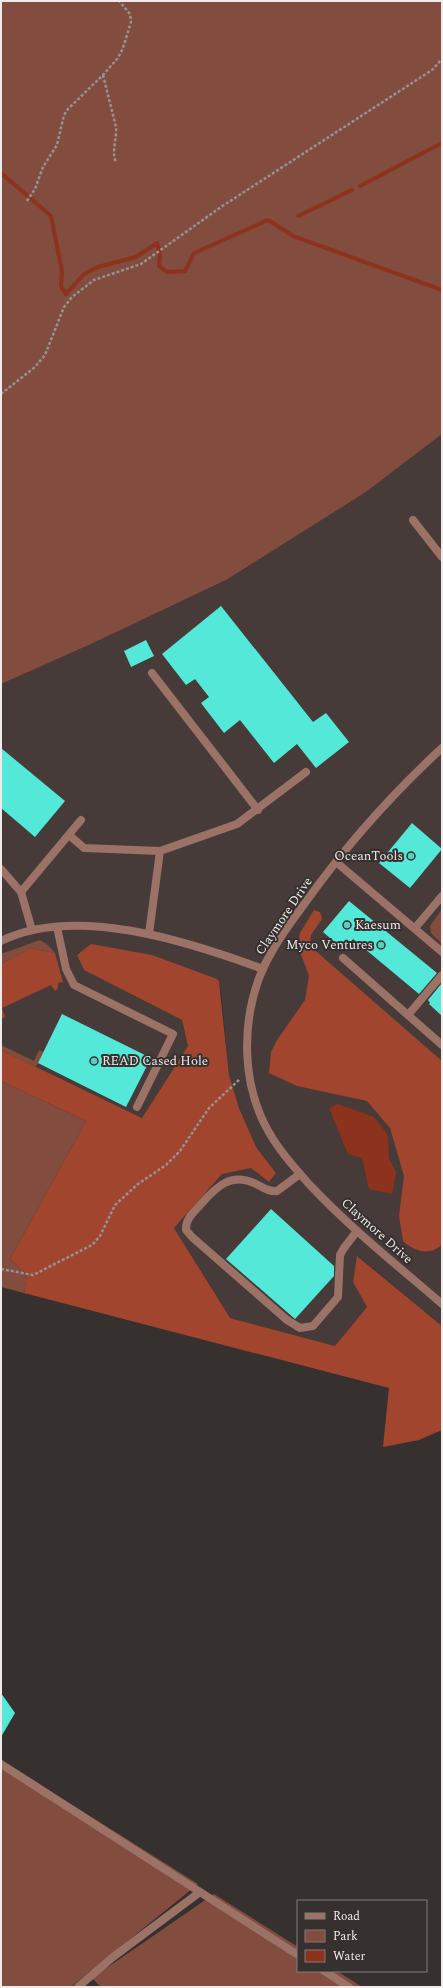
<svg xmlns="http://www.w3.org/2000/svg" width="443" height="1988" font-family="Spectral,serif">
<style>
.built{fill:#463b38}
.green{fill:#824c3e}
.forest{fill:#a1452f}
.water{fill:#8c321d}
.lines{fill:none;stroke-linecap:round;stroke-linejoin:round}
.stream{stroke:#8c321d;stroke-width:4}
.building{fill:#53e8d8}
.path{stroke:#969291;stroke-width:2.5;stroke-dasharray:3 2;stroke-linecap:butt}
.service{stroke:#9c7166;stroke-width:8}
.minor{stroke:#9c7166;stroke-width:8}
.poi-dot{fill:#58cec0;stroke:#36312f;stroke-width:1.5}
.labels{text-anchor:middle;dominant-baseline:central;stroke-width:4;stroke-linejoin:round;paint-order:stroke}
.poi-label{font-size:13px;fill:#efebeb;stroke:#36312f;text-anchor:end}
.street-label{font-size:13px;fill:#efebeb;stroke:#36312f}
</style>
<rect width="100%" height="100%" fill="#36312f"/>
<polygon class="built" points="442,434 442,1326 358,1256 353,1282 367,1307 335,1346 230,1318 174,1228 222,1174 251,1168 269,1182 276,1173 256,1147 239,1108 229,1075 221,990 79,952 77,954 84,970 182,1020 188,1046 142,1118 1,1050 1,684 91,644 226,580 366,492"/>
<g class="green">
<polygon points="1,1 442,1 442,434 366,492 226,580 91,644 1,684"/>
<polygon points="442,909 442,944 431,933 430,926"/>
<polygon points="40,940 48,945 55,953 31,948 1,964 1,954"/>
<polygon points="1,1045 34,1061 39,1050 43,1052 36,1067 1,1050"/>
<polygon points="1,1081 86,1121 10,1259 27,1275 24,1293 1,1287"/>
<polygon points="1,1760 198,1884 71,1987 1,1987"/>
<polygon points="214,1894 298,1947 298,1971 337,1971 362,1987 101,1987 92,1978"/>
</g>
<g class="forest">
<path d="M314,910L320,912L322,919L311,935L310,946L442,1061V1244C430,1257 414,1251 403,1241L399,1216L404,1176L390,1128L367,1101L297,1086L269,1073L271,1052L277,1040L305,1000L309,976L298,946L300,933Z"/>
<polygon points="91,944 152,955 217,979 219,982 229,1075 239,1108 256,1147 276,1173 269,1182 251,1168 222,1174 174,1228 230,1318 335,1346 367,1307 353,1282 357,1256 442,1326 442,1430 419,1440 383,1447 389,1388 24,1293 27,1275 10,1259 86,1121 1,1081 1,1050 142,1118 188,1046 182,1020 84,970 77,955"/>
<polygon points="31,948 55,953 63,982 58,983 58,988 55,991 51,985 2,1008 5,1017 1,1019 1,964"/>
</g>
<polygon class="water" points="338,1104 374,1117 388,1135 389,1158 396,1172 392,1194 369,1189 362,1158 348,1154 329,1108"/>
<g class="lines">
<g class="stream">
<polyline points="1,173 51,216 62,271 61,286 66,294 84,274 98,267 136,257 157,243 160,255 159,266 167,272 185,271 194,253 268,220 293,236 442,290"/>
<polyline points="360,186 442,143"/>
<polyline points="298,216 352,190"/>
</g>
</g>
<g class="building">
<polygon points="221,606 313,722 326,713 349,742 316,768 297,744 274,763 240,720 224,733 201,703 209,697 195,679 186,685 162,654"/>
<polygon points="146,640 154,656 131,667 124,651"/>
<polygon points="1,748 65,801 35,837 1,808"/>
<polygon points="412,823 442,849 410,888 379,863"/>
<polygon points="349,901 437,973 419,994 353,939 344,950 323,932"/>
<polygon points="442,983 442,1016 429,1004 430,1003 428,1000"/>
<polygon points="62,1014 151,1058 126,1107 38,1063"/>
<polygon points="271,1209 334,1266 334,1276 295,1319 226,1259"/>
<polygon points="1,1693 15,1713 1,1737"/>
</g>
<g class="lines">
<g class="path">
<path d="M103,75L116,127C117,138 111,153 116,162"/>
<polyline points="27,201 35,189 43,167 57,145 64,115 68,109 103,75 118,58 123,48 131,22 130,14 119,1"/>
<polyline points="1,394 35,367 45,355 64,307 72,297 94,280 141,264 221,207 432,70 442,59"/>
<polyline points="1,1269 33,1275 92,1245 100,1236 115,1205 138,1184 166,1165 180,1151 209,1108 240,1079"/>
</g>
<g class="service">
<polyline points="413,520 442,557"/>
<polyline points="152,673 258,810"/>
<polyline points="69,835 84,848 160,851 237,824 306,772"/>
<polyline points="336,862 442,952"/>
<polyline points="1,869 21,892 32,930"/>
<polyline points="21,892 81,820"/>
<polyline points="57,927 66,969 74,985 173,1034 137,1107"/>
<polyline points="415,928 442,896"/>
<polyline points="149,934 160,851"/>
<polyline points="343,958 442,1045"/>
<polyline points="408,1015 442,975"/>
<path d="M300,1174L277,1191C269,1192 264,1188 256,1184C231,1172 217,1186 201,1204C194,1212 185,1219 186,1230L192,1237L287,1320L300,1328L313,1326L338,1297L340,1255L344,1248L357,1231"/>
<polyline points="1,1764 298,1955"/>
<polyline points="324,1971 349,1987"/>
<polyline points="78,1987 113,1957 200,1892"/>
</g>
<g class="minor">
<path d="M442,748C391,795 345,847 305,903C287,927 268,953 258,981C242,1027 243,1082 265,1125C276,1147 293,1166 309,1184C350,1228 397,1265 442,1304"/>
<path d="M1,941C75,904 190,942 263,969"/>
</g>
</g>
<g class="poi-dot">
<circle cx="411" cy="856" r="4"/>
<circle cx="347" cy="925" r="4"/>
<circle cx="381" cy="945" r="4"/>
<circle cx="94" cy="1061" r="4"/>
</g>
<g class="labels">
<g class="poi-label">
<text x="403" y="856">OceanTools</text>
<text x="355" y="925" text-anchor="start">Kaesum</text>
<text x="373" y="945">Myco Ventures</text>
<text x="102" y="1061" text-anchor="start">READ Cased Hole</text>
</g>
<g class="street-label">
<text transform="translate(284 916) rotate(-56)">Claymore Drive</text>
<text transform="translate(377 1231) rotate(42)">Claymore Drive</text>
</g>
</g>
<rect width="443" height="1988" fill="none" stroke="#efebeb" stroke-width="4"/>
<rect x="297" y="1900" width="130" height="72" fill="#36312f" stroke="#807b7a"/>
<rect x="305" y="1913" width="20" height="6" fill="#9c7166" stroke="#807b7a"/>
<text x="333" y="1920" font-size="12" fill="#efebeb">Road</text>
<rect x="305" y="1930" width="20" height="12" fill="#824c3e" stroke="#807b7a"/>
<text x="333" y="1940" font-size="12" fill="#efebeb">Park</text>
<rect x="305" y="1950" width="20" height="12" fill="#8c321d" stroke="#807b7a"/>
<text x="333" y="1960" font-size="12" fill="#efebeb">Water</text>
</svg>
